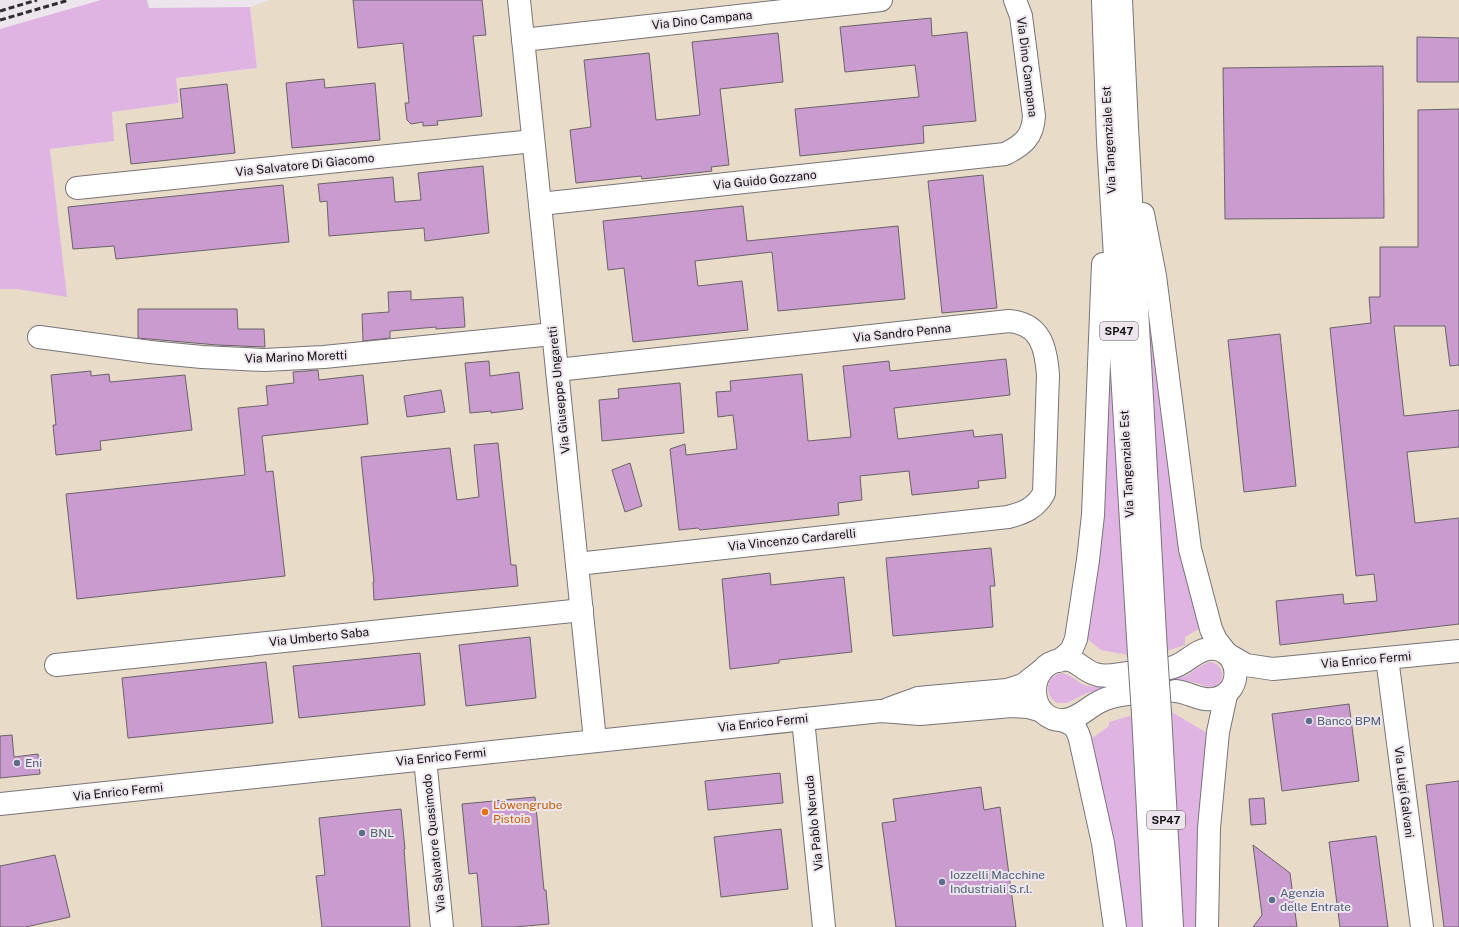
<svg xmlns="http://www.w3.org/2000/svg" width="1459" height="927" font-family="'Public Sans',sans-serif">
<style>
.industrial{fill:#e8dcc8}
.green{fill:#dfb4e3}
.building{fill:#ca9bcf;stroke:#696369}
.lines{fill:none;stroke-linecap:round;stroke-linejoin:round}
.minor-casing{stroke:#79737a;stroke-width:24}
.major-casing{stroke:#79737a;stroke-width:24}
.minor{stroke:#fff;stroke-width:22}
.major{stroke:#fff;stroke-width:22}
.rail{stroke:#2f2d2f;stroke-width:3;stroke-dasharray:6 3;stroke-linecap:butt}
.major-bridge-casing{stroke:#79737a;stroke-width:24;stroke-linecap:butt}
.major-bridge{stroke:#fff;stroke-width:22}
.service-dot{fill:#5c6f8a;stroke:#ece5ec;stroke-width:1.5}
.food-dot{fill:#e8710a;stroke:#ece5ec;stroke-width:1.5}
.labels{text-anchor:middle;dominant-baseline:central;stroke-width:4;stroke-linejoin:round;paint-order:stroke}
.shield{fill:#ece5ec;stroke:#535053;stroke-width:1}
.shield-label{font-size:11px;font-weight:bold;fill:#121012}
.street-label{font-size:12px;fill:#121012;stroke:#ece5ec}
.service-label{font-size:12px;fill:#4e5e75;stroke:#ece5ec;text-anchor:start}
.food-label{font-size:12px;fill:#c56008;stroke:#ece5ec;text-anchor:start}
</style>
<rect width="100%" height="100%" fill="#ece5ec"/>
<polygon class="industrial" points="270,0 1459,0 1459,927 0,927 0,289 17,289 66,296 50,149 114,141 111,112 179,103 176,78 257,68 250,7"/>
<g class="green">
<polygon points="101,0 147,0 149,8 250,7 257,68 176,78 179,103 112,112 114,141 50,149 67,297 17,289 0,289 0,29"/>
<polygon points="1147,274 1204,626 1185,637 1185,645 1167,651 1154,445"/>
<polygon points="1106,295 1131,654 1128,655 1101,650 1085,637"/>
<path d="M1210,662C1225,663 1227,685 1211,687C1205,687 1199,683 1193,682C1184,680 1174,681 1165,681L1186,676L1204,664Z"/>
<path d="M1063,673C1070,675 1075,679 1080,683C1090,688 1101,687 1112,687L1087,693L1067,703H1057C1043,694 1046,675 1063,673Z"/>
<polygon points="1172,712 1210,735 1202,927 1183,927"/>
<polygon points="1133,715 1145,927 1121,927 1088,741 1109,726 1109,722"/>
</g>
<g class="building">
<polygon points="353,0 482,0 486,35 473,36 482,116 437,121 438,125 423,126 423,122 411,124 407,120 405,103 409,103 403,43 358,48"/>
<polygon points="931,18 932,36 967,32 976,121 923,126 924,143 800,156 795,109 919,97 915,65 845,72 840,27"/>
<polygon points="778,33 783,82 720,89 729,165 711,167 712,171 642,179 641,176 576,183 570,130 591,127 584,60 649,53 656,120 700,115 692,42"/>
<polygon points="1417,37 1459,38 1459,82 1417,82"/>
<polygon points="1383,66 1384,218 1225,219 1223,68"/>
<polygon points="324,79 325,88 375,83 380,140 292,148 286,83"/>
<polygon points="227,84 235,153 131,164 126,124 183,118 180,89"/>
<polygon points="1459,109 1459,365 1450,366 1445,326 1394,326 1404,416 1459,410 1459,447 1407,452 1415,523 1459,518 1459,624 1280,645 1276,601 1343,594 1344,604 1377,601 1374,574 1356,576 1330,328 1371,323 1369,297 1380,297 1380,247 1418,247 1418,110"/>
<polygon points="483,166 489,233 425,241 424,228 329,236 327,201 320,202 318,184 393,177 395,202 421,200 418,173"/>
<polygon points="983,175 997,308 942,313 928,181"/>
<polygon points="283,185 289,242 116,259 114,246 73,249 68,207"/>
<polygon points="743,206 747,241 898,226 905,299 778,311 772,252 695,261 698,286 742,281 748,330 633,342 624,268 608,270 603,221"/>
<polygon points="411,291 411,300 463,297 465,327 436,329 436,327 390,331 390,338 363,341 362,314 389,312 388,292"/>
<polygon points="138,309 237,309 238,329 264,329 265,347 217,345 138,338"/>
<polygon points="1280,334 1296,486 1244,492 1228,340"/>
<polygon points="1006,359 1010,395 894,408 898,439 973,430 974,437 1002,434 1006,478 978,481 979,488 912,495 909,471 860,476 862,500 838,503 839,515 700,530 698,528 679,530 670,449 685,444 686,455 737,449 733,415 718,417 716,392 731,391 730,381 802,374 808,441 851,437 843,366 889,361 890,371"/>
<polygon points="489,361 490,376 519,372 523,409 491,413 491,411 470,413 465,363"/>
<polygon points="318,370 319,380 363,375 368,424 262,436 266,472 273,471 285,576 77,599 66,494 245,475 238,408 268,405 266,386 294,383 293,372"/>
<polygon points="91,371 91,376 109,374 110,382 185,375 192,430 100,441 101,450 56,455 53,425 56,425 51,375"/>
<polygon points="680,383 684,433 602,441 599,400 619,398 618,389"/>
<polygon points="441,390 445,412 407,417 404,396"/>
<polygon points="498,443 511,565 516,565 518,586 374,600 373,582 374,582 361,457 450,448 457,500 479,497 474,445"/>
<polygon points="630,463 642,506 625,512 612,470"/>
<polygon points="991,548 995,586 990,586 993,627 893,636 886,558"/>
<polygon points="770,573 771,585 844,577 852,652 779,660 779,663 730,669 722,579"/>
<polygon points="530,637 536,698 466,706 459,645"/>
<polygon points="420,653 425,705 299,718 293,666"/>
<polygon points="266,662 273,723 128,738 122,678"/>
<polygon points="1349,704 1359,781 1282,791 1272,714"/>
<polygon points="12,735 14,757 38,754 40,774 0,778 0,736"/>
<polygon points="780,773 783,803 708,810 705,781"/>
<polygon points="1459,781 1459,927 1444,927 1426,785"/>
<polygon points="981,787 984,810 1000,807 1016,927 896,927 882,823 896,821 893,799"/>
<polygon points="535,797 544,890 546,890 549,924 514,927 482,927 477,873 469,874 462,804"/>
<polygon points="1264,798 1266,824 1251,825 1249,799"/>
<polygon points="401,809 405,849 404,849 410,927 322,927 316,876 325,875 319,818"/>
<polygon points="781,829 788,889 721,897 714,837"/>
<polygon points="1376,836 1388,927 1340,927 1329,842"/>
<polygon points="1253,845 1290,873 1297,927 1253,927 1262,915"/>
<polygon points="55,855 70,917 26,927 0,927 0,866"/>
</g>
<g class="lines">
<defs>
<g id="minor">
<polyline points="519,0 595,740"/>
<polyline points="523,40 881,0"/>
<polyline points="77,188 533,141"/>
<path d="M540,204L1005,154C1023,145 1033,137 1034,116L1021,16L1015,0"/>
<polyline points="39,337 150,352 202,357 264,360 324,357 553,334"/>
<path d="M557,370L1009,321C1041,324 1046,348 1048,375L1044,493C1036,508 1024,513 1008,517L577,564"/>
<polyline points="1227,654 1246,665 1273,669 1459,651"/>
<polyline points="1387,658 1422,927"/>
<polyline points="56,665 582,610"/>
<path d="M1170,668C1186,665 1193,651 1208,649C1240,644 1247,694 1213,699C1199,701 1189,692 1175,691"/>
<path d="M1128,694C1118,695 1108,697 1099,702C1087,708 1078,719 1064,720C1030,722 1024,671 1056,661C1075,655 1080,669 1095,674C1105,678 1118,674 1128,673"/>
<polyline points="888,709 918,698 1007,690 1023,685 1041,671"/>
<polyline points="803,719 824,927"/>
<polyline points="425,759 442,927"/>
<polyline points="0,804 881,711 920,714 1012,706 1028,707 1042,711"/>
</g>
<g id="major">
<polyline points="1103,0 1108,141 1139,654"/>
<polyline points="1121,0 1127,127 1156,652"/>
<polyline points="1143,214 1155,276 1190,549 1211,629 1216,640 1227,654"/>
<polyline points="1059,661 1071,651 1076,639 1088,560 1093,515 1103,264"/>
<polyline points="1160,713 1172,927"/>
<polyline points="1143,714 1154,927"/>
<path d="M1061,720C1073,724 1076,726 1080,739L1103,843L1115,927"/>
<polyline points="1207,927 1209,828 1218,732 1226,695"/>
</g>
</defs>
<use href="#minor" class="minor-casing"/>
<use href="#major" class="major-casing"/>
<use href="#minor" class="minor"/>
<use href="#major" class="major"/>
<g class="rail">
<polyline points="0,11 37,0"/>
<polyline points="0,20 69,0"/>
</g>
<defs>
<g id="major-bridge">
<polyline points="1156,652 1160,713"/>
<polyline points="1139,654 1143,714"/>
</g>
</defs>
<use href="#major-bridge" class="major-bridge-casing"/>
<use href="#major-bridge" class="major-bridge"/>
</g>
<g class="service-dot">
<circle cx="1309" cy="721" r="4"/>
<circle cx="17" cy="763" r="4"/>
<circle cx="362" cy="833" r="4"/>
<circle cx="942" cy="882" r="4"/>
<circle cx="1272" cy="900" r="4"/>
</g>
<circle class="food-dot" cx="485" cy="812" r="4"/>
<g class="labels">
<g class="shield">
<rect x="1100" y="322" width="38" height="18" rx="3"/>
<rect x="1147" y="811" width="38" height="18" rx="3"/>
</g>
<g class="shield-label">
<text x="1119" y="331">SP47</text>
<text x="1166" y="820">SP47</text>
</g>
<g class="street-label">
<text transform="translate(702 20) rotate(-6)">Via Dino Campana</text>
<text transform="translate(1027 67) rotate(83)">Via Dino Campana</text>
<text transform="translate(1109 140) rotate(-93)">Via Tangenziale Est</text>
<text transform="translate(305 165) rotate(-6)">Via Salvatore Di Giacomo</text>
<text transform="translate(765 180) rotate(-6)">Via Guido Gozzano</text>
<text transform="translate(902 333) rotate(-6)">Via Sandro Penna</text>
<text transform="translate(296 357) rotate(-2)">Via Marino Moretti</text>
<text transform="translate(559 390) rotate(-96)">Via Giuseppe Ungaretti</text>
<text transform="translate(1127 464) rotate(-93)">Via Tangenziale Est</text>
<text transform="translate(792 540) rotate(-6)">Via Vincenzo Cardarelli</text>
<text transform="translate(319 637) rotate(-6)">Via Umberto Saba</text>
<text transform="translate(1366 660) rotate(-5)">Via Enrico Fermi</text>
<text transform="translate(763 723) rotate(-6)">Via Enrico Fermi</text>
<text transform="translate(441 757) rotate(-6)">Via Enrico Fermi</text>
<text transform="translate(118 792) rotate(-6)">Via Enrico Fermi</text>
<text transform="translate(1404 792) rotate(83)">Via Luigi Galvani</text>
<text transform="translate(814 823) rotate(-96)">Via Pablo Neruda</text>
<text transform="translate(434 843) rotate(-96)">Via Salvatore Quasimodo</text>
</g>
<g class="service-label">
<text x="1317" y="721">Banco BPM</text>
<text x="25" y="763">Eni</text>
<text x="370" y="833">BNL</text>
<text x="950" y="875">Iozzelli Macchine<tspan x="950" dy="14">Industriali S.r.l.</tspan></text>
<text x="1280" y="893">Agenzia<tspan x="1280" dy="14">delle Entrate</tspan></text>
</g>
<g class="food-label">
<text x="493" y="805">Löwengrube<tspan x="493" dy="14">Pistoia</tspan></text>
</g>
</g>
</svg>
